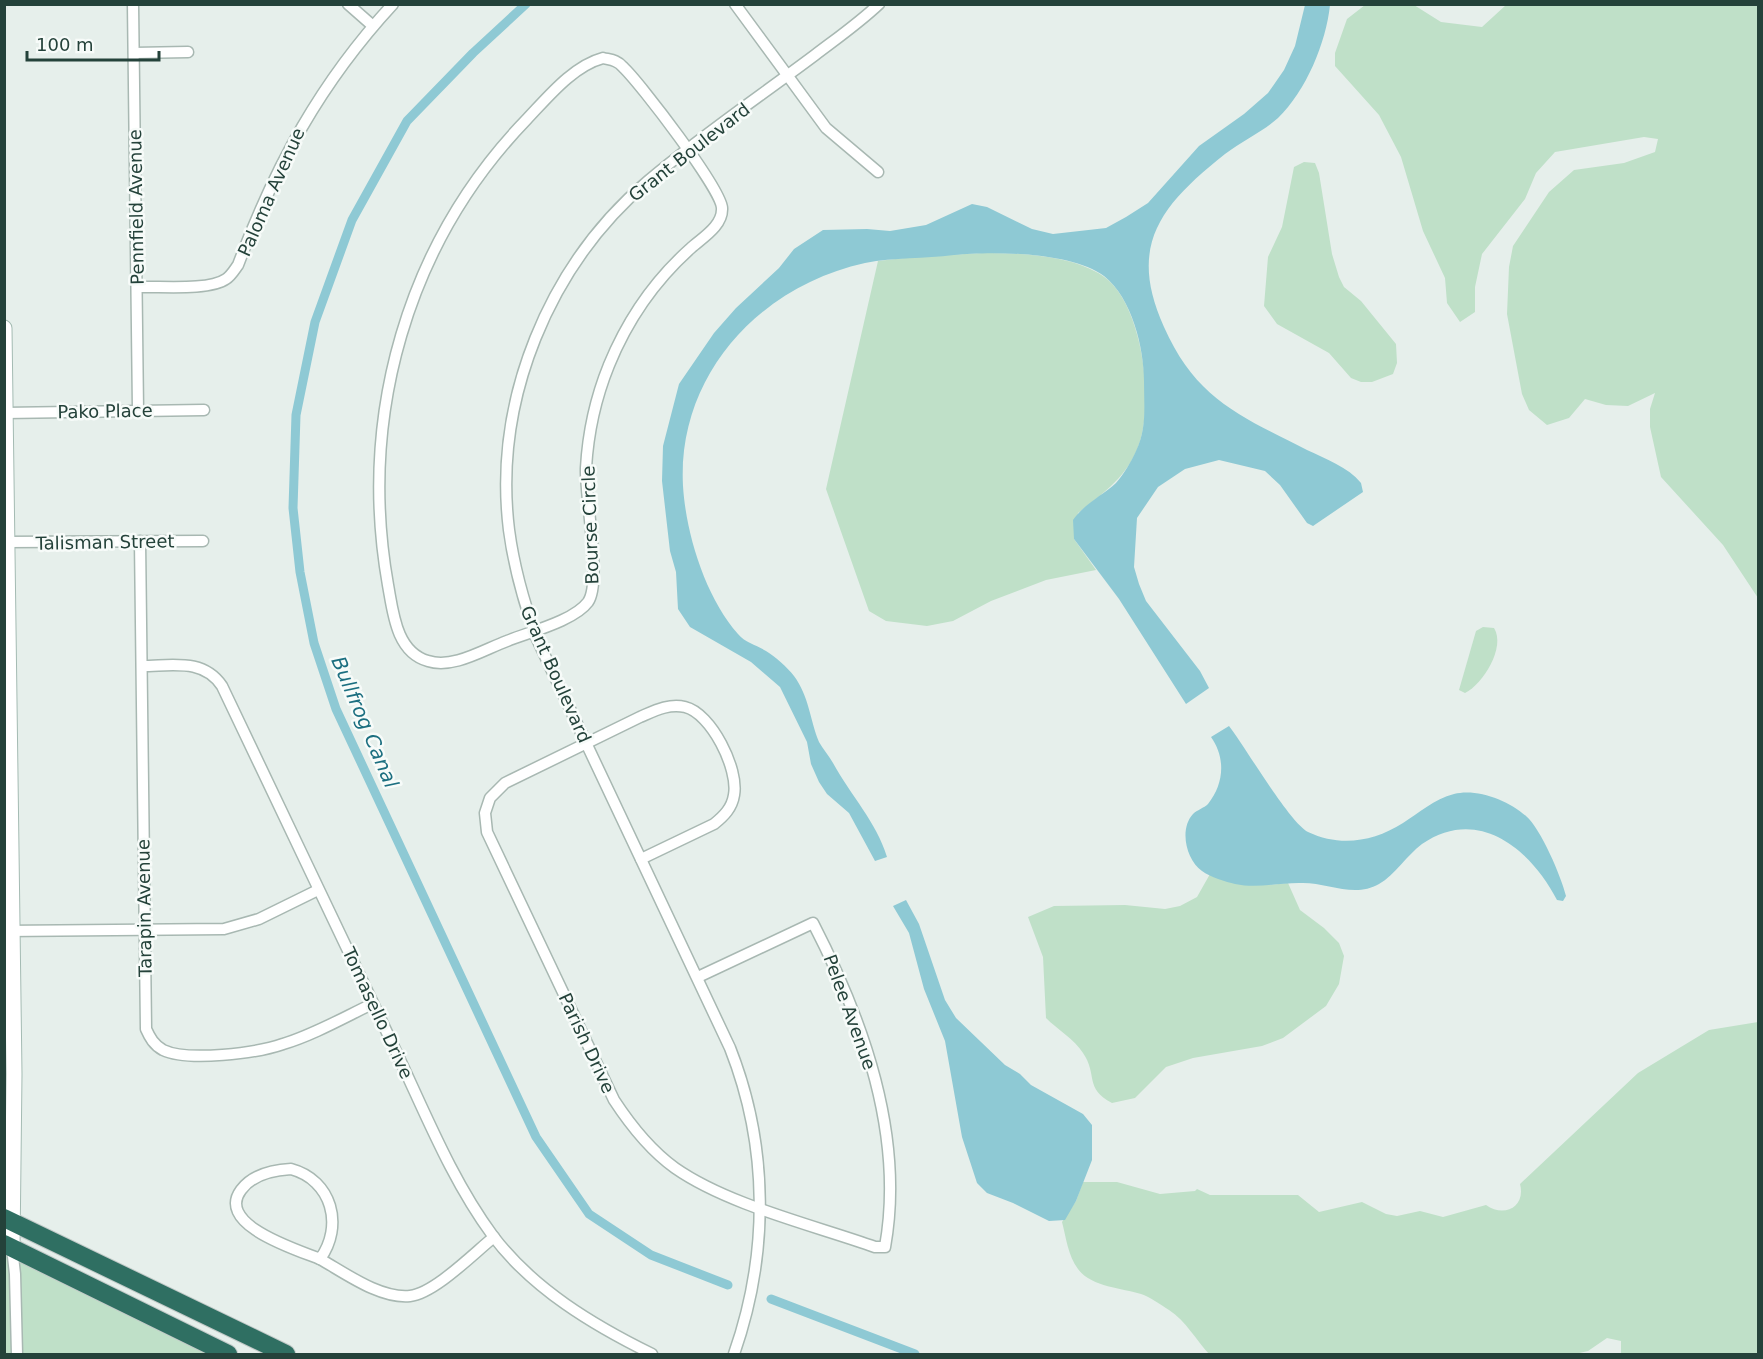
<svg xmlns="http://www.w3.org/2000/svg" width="1763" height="1359" font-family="'DejaVu Sans',sans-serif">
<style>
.green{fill:#bfe0c8}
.water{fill:#8ec9d4}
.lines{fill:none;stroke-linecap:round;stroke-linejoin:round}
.canal{stroke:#8ec9d4;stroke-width:9}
.street-casing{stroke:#a8b8b2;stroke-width:13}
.secondary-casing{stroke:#a4bbb3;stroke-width:17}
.highway-casing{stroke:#c2cac8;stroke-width:20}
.street{stroke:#fff;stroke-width:10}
.secondary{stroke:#fff;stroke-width:15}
.highway{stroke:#2f6f62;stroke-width:18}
.labels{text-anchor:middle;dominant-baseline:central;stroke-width:5;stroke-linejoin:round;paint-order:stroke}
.street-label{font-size:18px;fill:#24423a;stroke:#f7fbf9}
.water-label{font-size:20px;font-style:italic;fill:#1c6f80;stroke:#f7fbf9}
</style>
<rect width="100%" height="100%" fill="#e6efeb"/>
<g class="green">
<polygon points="1365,5 1414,5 1441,22 1482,27 1506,5 1758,5 1758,598 1723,545 1661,477 1650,427 1650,409 1655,393 1628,406 1606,405 1585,399 1569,418 1547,425 1529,410 1522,394 1507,314 1509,267 1513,246 1549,192 1574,170 1624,163 1655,152 1658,139 1644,137 1555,152 1536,173 1525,199 1482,254 1475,287 1475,312 1460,322 1447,303 1445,278 1423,231 1401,157 1379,115 1335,66 1335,53 1347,19"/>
<polygon points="1304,162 1315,163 1319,173 1332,254 1339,277 1344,287 1361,301 1396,344 1397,363 1393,374 1372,382 1361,382 1351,378 1329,353 1277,324 1264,306 1268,257 1282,227 1294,167"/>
<path d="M983,253C1020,253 1072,255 1103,276C1143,303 1155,405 1138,447C1127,477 1102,494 1078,513L1074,539L1096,570L1046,580L991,601L953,621L927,626L886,621L869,611L826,489L878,261C913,256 948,255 983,253Z"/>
<path d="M1483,627L1494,628C1506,647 1483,684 1465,693L1459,690L1476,631Z"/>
<path d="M1210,874C1238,886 1258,887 1288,883L1300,910L1324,928L1339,943L1344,956L1339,984L1326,1006L1283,1038L1262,1046L1193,1058L1166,1067L1135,1098L1112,1103C1084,1088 1098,1075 1083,1053C1075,1040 1057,1029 1046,1018L1043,957L1028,917L1054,906L1125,905L1165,909L1180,906L1197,897Z"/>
<path d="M1758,1022V1354H1621V1341L1607,1338L1588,1351L1575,1354H1209C1196,1340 1186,1321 1169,1310C1161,1305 1150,1297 1141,1294C1122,1288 1091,1287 1078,1269C1068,1256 1066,1237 1062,1222L1076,1201L1083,1182H1117L1160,1194L1195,1191L1197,1189L1210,1195H1298L1319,1212L1362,1202L1386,1214L1397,1216L1420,1211L1443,1217L1486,1205C1504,1218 1526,1207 1520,1184L1638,1073L1709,1030Z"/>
<polygon points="4,1250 216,1354 5,1354"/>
</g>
<g class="water">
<path d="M1305,5H1330C1326,43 1306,91 1278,118C1262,132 1242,141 1225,154C1161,205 1127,245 1164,327C1196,399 1240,416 1307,450C1326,459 1348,467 1361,483L1363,492L1313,526L1307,523L1280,485L1265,471L1219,460L1185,469L1158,487L1137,518L1134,567L1139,584L1146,601L1200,671L1209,688L1186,704L1119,599L1074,539L1073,520C1084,504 1103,495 1116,483C1124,474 1131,462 1136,451C1147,429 1144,405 1144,381C1144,348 1132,298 1104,276C1072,252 993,251 954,255C924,259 895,257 865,263C760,286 677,375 683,486C686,535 706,598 738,634C745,643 757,645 766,651C776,657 787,667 794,676C809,696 810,720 819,742C823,749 829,756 833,763C851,796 876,821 887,857L875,861L849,813L827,794L819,782L811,764L807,742L780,687L751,662L690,627L678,609L676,572L670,551L662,481L663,446L679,384L714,333L736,308L779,268L794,249L823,230L867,229L890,231L926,225L972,204L987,207L1032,229L1053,234L1106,228L1126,217L1148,203L1199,146L1244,114L1268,93L1284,70L1295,46Z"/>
<path d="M1229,726C1246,748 1289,822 1308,832C1340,847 1373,842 1403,823C1419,813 1434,799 1454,794C1476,788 1508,800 1526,816C1541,829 1561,876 1566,896L1563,901L1557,900C1531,850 1479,805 1422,844C1407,855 1395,875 1379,884C1355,898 1328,883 1303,883C1281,882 1258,889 1235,884C1226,882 1210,877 1202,871C1186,860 1179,829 1193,814C1197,810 1204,808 1208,804C1224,784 1226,758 1211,737Z"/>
<polygon points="906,900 919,924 945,1000 956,1018 1005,1065 1020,1074 1031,1085 1083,1114 1092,1125 1092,1160 1076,1201 1065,1220 1049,1221 1013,1203 987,1193 977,1183 962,1137 945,1041 924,989 909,933 893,906"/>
</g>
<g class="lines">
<g class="canal">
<polyline points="526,4 473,53 407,121 352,220 315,322 296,415 293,508 300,572 314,643 336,709 536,1137 589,1214 651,1255 728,1285"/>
<polyline points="771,1299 915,1354"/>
</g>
<defs>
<g id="street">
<polyline points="133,4 138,410"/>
<polyline points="348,4 373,26"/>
<polyline points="735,4 826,128 878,172"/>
<polyline points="134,53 188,52"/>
<path d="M603,58C611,60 617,60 623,67C641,84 721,189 722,208C723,226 702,238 691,248C655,280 627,321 609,365C596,397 588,433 586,468C585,499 602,582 588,602C574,621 529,632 507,641C483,650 453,669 428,661C396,652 393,612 388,585C358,416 407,243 527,119C548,97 573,66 603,58Z"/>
<path d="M138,287C159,286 209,291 226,279C231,276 235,269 238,265C276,165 320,83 393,4"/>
<polyline points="4,413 204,410"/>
<path d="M140,541L146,1029C150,1038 154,1045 163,1050C188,1062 257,1053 283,1044C313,1035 343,1018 372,1004"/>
<polyline points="4,542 203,541"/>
<path d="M142,666C172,666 203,658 222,686C279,805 335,924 392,1043C423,1107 450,1178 493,1236C533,1289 593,1325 652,1354"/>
<path d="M641,859L714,824C724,816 732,808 734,795C739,769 711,713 685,707C669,703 654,711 640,717L505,783L490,798L485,813L487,832L614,1100C631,1126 650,1150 675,1168C728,1205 813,1225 875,1247H885C905,1136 863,1020 813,923L698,977"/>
<polyline points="4,931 224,929 259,919 318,890"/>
<path d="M291,1169C332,1180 344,1226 320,1259C298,1250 215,1225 241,1190C252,1175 273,1170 291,1169Z"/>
<polyline points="12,1248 15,1274 17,1354"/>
<path d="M320,1259C345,1273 380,1299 410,1296C435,1293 474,1253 494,1237"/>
<path d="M734,1354C769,1254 769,1147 730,1048L537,639C524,603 514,568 509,530C493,400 549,265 648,181C701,136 759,97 815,55C836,39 859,23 879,4"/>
</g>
<polyline id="secondary" points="4,328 14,1074 12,1248"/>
<g id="highway">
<polyline points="4,1218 286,1354"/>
<polyline points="4,1244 228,1354"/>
</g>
</defs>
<use href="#street" class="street-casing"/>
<use href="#secondary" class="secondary-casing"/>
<use href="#highway" class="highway-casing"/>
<use href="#street" class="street"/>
<use href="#secondary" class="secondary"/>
<use href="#highway" class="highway"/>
</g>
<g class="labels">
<g class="street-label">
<text transform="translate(689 152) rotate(-38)">Grant Boulevard</text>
<text transform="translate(271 192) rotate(-66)">Paloma Avenue</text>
<text transform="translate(136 207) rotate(-91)">Pennfield Avenue</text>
<text transform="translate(105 411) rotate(-1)">Pako Place</text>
<text transform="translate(590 525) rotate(-92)">Bourse Circle</text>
<text transform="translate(105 542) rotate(-1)">Talisman Street</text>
<text transform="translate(556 674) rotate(66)">Grant Boulevard</text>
<text transform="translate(144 908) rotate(-91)">Tarapin Avenue</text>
<text transform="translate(850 1012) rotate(70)">Pelee Avenue</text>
<text transform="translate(378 1013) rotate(65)">Tomasello Drive</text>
<text transform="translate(587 1043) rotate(65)">Parish Drive</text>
</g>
<g class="water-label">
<text transform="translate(365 722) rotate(67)">Bullfrog Canal</text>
</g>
</g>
<rect width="1763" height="1359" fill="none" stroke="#24423a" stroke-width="12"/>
<path d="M27 51v9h132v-9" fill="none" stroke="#24423a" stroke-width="3"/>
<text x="36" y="51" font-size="18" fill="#24423a" stroke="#f7fbf9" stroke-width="4.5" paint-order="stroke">100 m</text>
</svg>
